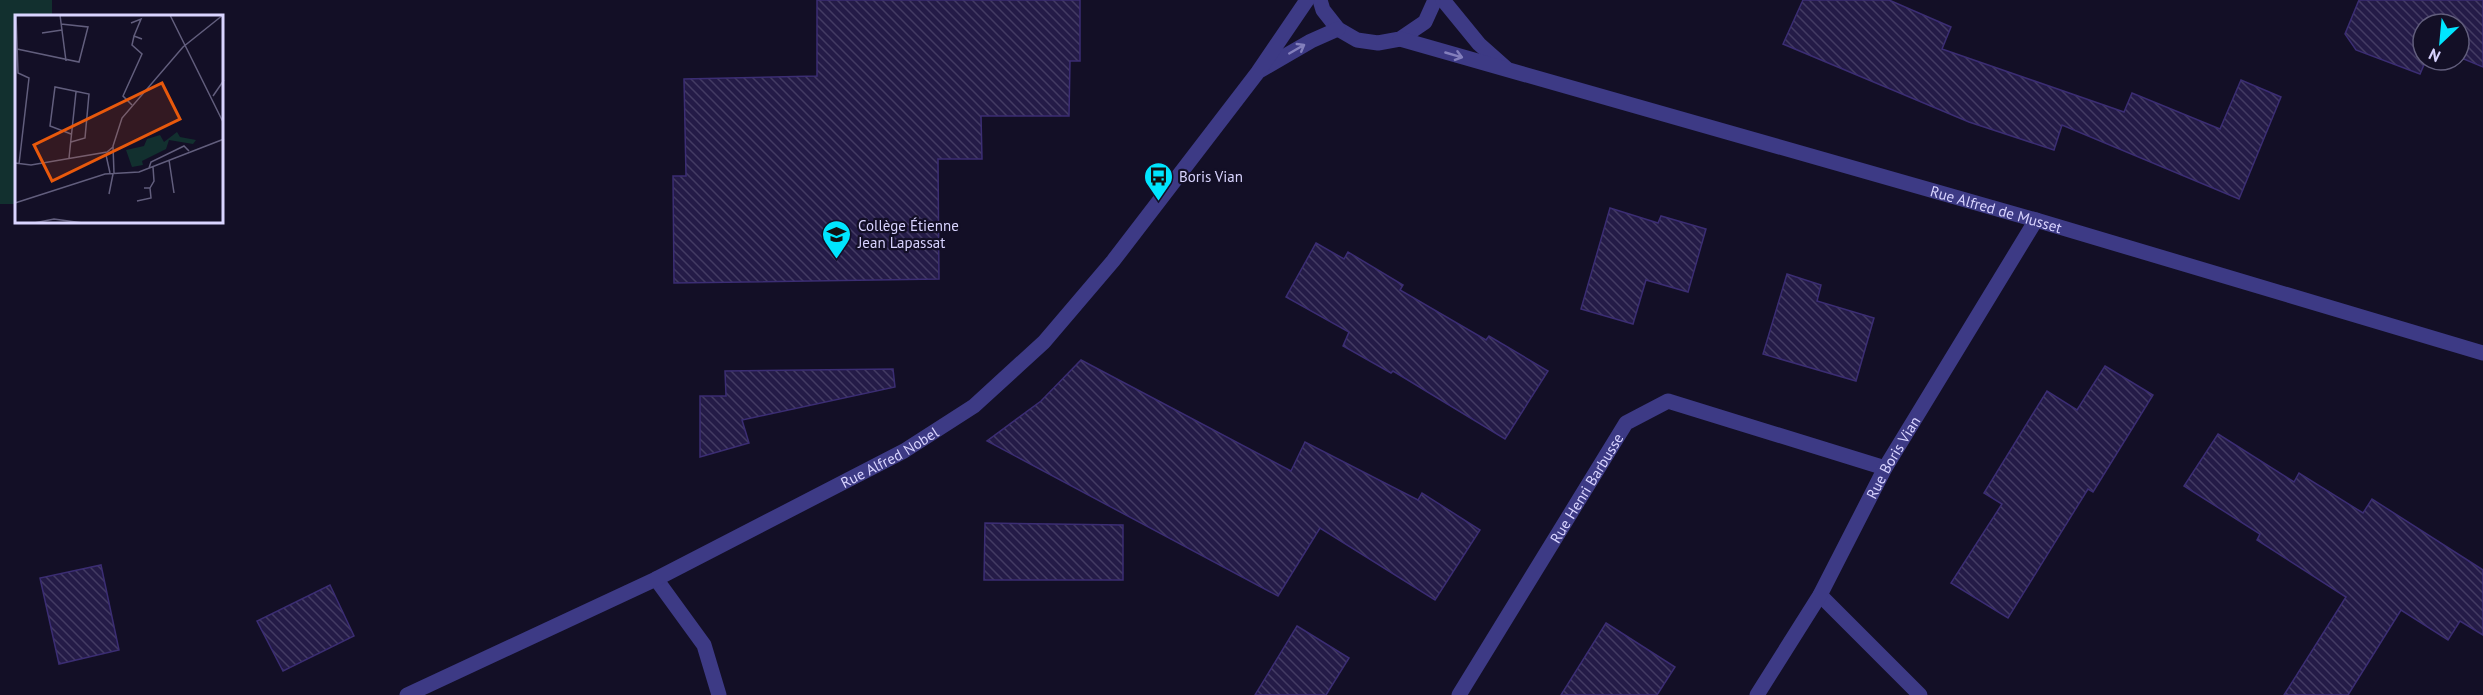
<svg xmlns="http://www.w3.org/2000/svg" width="2483" height="695" font-family="'PT Sans',sans-serif">
<style>
.pitch{fill:#12302f}
.building{fill:url(#building-back-hatch);stroke:#3b2d73;stroke-width:1.5}
.lines{fill:none;stroke-linecap:round;stroke-linejoin:round}
.lane{stroke:#3d3a85;stroke-width:15}
.street{stroke:#3d3a85;stroke-width:15}
.oneway{stroke:#837fbc}
.labels{text-anchor:middle;dominant-baseline:central;stroke-width:4.5;stroke-linejoin:round;paint-order:stroke}
.poi-label{font-size:15px;fill:#d9d4ff;stroke:#130f26;text-anchor:start}
.street-label{font-size:15px;fill:#d9d4ff;stroke:#130f26}
.inset-road{fill:none;stroke:#625e7d;stroke-width:1.5}
.view{fill:#e8590c;fill-opacity:0.15;stroke:#e8590c;stroke-width:3}
.inset-edge{fill:none;stroke:#d9d4ff;stroke-width:3}
</style>
<defs>
<pattern id="building-back-hatch" width="6" height="6" patternUnits="userSpaceOnUse" patternTransform="scale(1.5)"><rect width="6" height="6" fill="#241b47"/><path d="M-1 5l2 2M0 0l6 6M5-1l2 2" fill="none" stroke="#433b63"/></pattern>
</defs>
<rect width="100%" height="100%" fill="#130f26"/>
<polygon class="pitch" points="0,0 52,0 52,16 16,16 16,204 0,204"/>
<g class="building">
<polygon points="817,0 1080,0 1080,61 1070,61 1069,116 981,116 982,159 938,159 939,279 674,283 673,176 686,176 684,79 817,76"/>
<polygon points="1803,0 1889,0 1951,27 1942,49 2124,112 2132,93 2220,129 2241,80 2281,97 2239,199 2062,125 2054,150 1969,122 1783,44"/>
<polygon points="2359,0 2483,0 2483,67 2459,57 2459,24 2423,24 2423,60 2426,60 2420,74 2356,50 2345,34"/>
<polygon points="1610,208 1658,223 1661,216 1706,229 1688,292 1646,280 1633,324 1581,309"/>
<polygon points="1316,243 1344,259 1348,252 1403,285 1400,290 1486,340 1489,336 1548,371 1505,439 1393,371 1391,373 1343,346 1349,332 1286,297"/>
<polygon points="1787,274 1821,285 1817,301 1874,318 1856,381 1763,354"/>
<polygon points="1081,360 1291,471 1305,442 1418,500 1422,493 1480,530 1435,600 1320,528 1278,596 987,441 1041,401"/>
<polygon points="2105,366 2153,395 2093,492 2088,489 2008,618 1951,583 2002,504 1984,493 2047,391 2077,410"/>
<polygon points="893,369 895,387 742,420 749,443 700,457 700,396 726,396 725,371"/>
<polygon points="2218,434 2294,482 2299,473 2363,513 2372,499 2483,570 2483,635 2460,621 2448,640 2401,610 2348,695 2284,695 2346,597 2257,540 2260,534 2184,486"/>
<polygon points="985,523 1123,525 1123,580 984,580"/>
<polygon points="101,565 119,650 59,664 40,578"/>
<polygon points="330,585 354,636 283,671 257,621"/>
<polygon points="1606,623 1675,667 1657,695 1561,695"/>
<polygon points="1297,626 1349,658 1326,695 1255,695"/>
</g>
<g class="lines">
<polyline class="lane" points="656,579 704,645 719,695"/>
<g class="street">
<polyline points="1320,0 1323,10 1338,29 1357,40 1378,43 1400,39 1425,22 1435,0"/>
<polyline points="1443,0 1479,44 1506,68"/>
<path id="s1" d="M1400,39L2036,220L2483,353"/>
<polyline points="1261,70 1311,41 1338,29"/>
<polyline points="1820,595 1920,695"/>
<path id="s2" d="M407,695L656,579L904,451L974,406L1044,342L1113,261L1258,72L1307,0"/>
<path id="s3" d="M1459,695L1626,423L1668,401L1885,468"/>
<path id="s4" d="M1757,695L1820,595L1885,468L2036,220"/>
</g>
</g>
<defs><path id="oneway-shaft" d="M-6 0H5M1.5-3L5.5 0L1.5 3" fill="none" stroke-width="1.6" stroke-linecap="round" stroke-linejoin="round" transform="scale(1.5)"/></defs>
<g class="oneway">
<use href="#oneway-shaft" transform="translate(1297 49) rotate(-30)"/>
<use href="#oneway-shaft" transform="translate(1454 55) rotate(16)"/>
</g>
<defs>
<symbol id="bus-pin" viewBox="-11 -11 22 30"><path d="M0 17L-7.5 6A9.5 9.5 0 1 1 7.5 6Z" fill="#00e5ff" stroke="#130f26"/><path d="M-5-6H5V4H4V6H2V4H-2V6H-4V4H-5ZM-3.5-4V0h7V-4ZM-3.5 1.2v1.5H-2V1.2ZM2 1.2v1.5H3.5V1.2Z" fill="#111"/></symbol>
<symbol id="school-pin" viewBox="-11 -11 22 30"><path d="M0 17L-7.5 6A9.5 9.5 0 1 1 7.5 6Z" fill="#00e5ff" stroke="#130f26"/><path d="M0-5L7-2L0 1L-7-2ZM-4 1L0 2.5L4 1V4Q0 6-4 4Z" fill="#111"/></symbol>
</defs>
<g fill-rule="evenodd">
<use href="#bus-pin" x="1142" y="160" width="33" height="45"/>
<use href="#school-pin" x="820" y="218" width="33" height="45"/>
</g>
<g class="labels">
<g class="poi-label">
<text x="1179" y="176">Boris Vian</text>
<text x="858" y="225">Collège Étienne<tspan x="858" dy="17">Jean Lapassat</tspan></text>
</g>
<g class="street-label">
<text stroke="none"><textPath href="#s1" startOffset="620">Rue Alfred de Musset</textPath></text>
<text stroke="none"><textPath href="#s2" startOffset="538">Rue Alfred Nobel</textPath></text>
<text stroke="none"><textPath href="#s4" startOffset="274">Rue Boris Vian</textPath></text>
<text stroke="none"><textPath href="#s3" startOffset="243">Rue Henri Barbusse</textPath></text>
</g>
</g>
<g transform="translate(15 15)">
<rect width="208" height="208" fill="#130f26"/>
<path d="M162,117L165,122L181,125L178,129L154,125L151,134L127,146L128,150L117,152L111,135L129,131L132,124L145,120L149,127Z" fill="#12302f"/>
<path class="inset-road" d="M1,0L3,58L14,63L4,149M45,0L51,46M155,0L208,107M116,8L126,4L119,21L127,24M27,18L47,15M2,34L64,47L73,12L46,9M198,81L209,65M117,90L108,81L127,39L117,30L119,21M56,127L70,123L74,79L40,72L35,111L56,119M91,140L95,158M54,143L61,77M154,145L159,178M0,148L16,150L92,137L98,132M134,153L136,147L169,131L174,136M99,158L98,131L107,103L168,32L208,0M135,173L139,166L138,152M94,179L98,159M122,186L136,183L135,173H129M0,188L90,159L124,157L209,124M19,208L39,204L68,208"/>
<path class="view" d="M147,68L165,104L37,166L19,130Z"/>
<rect width="208" height="208" class="inset-edge"/>
</g>
<g transform="translate(2441 42) rotate(206)"><circle r="28" fill="#130f26" stroke="#625e7d" stroke-width="1.5"/>
<path d="M0-4.5L10 22L0 15L-10 22Z" fill="#00e5ff"/>
<text y="-9" font-size="16" font-weight="bold" text-anchor="middle" fill="#d9d4ff">N</text>
</g>
</svg>
